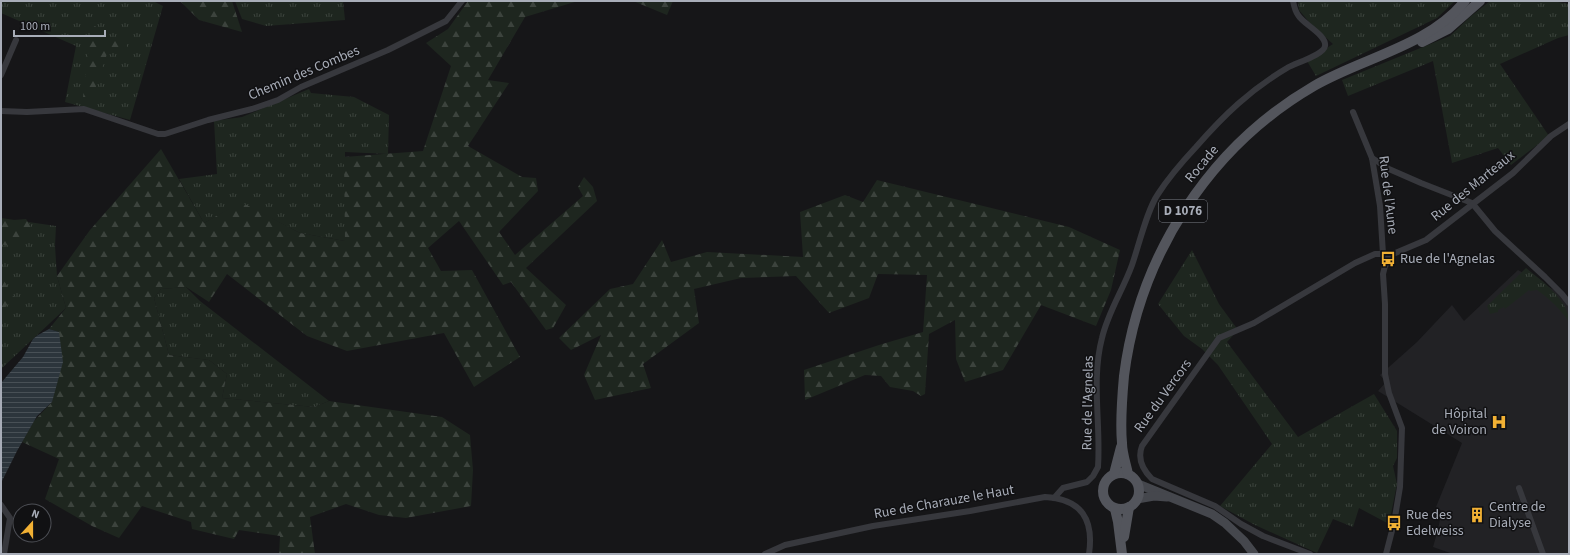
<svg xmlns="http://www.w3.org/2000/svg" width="1570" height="555" font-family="'Source Sans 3',sans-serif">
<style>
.built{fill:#222225}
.grass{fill:url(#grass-tufts)}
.forest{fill:url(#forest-firs)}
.water{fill:url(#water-rules)}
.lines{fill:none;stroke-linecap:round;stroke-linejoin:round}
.street{stroke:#37383d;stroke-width:6}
.secondary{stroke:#45474d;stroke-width:9}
.primary{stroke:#53555c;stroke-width:10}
.labels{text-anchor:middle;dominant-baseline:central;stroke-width:3;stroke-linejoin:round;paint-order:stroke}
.shield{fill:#111113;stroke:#7b7e86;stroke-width:1}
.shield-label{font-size:13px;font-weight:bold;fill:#a8adb8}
.street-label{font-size:14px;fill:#a8adb8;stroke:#111113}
.poi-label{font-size:14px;fill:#a8adb8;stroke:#111113;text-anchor:start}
</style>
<defs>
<pattern id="grass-tufts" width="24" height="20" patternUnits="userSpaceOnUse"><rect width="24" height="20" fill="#1e261f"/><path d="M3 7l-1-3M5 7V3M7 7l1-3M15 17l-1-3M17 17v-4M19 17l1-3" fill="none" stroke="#3c433d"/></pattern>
<pattern id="forest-firs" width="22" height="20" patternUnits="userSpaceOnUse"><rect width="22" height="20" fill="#1e261f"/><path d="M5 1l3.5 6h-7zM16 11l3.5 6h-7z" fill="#3c433d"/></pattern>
<pattern id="water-rules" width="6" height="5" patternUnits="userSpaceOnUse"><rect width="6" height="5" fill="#2c353c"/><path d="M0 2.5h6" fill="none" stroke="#485056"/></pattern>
</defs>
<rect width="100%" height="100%" fill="#161618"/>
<polygon class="built" points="1518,270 1558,292 1569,304 1569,554 1453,554 1433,547 1437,533 1442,511 1436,507 1462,443 1378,391 1386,382 1380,375 1417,342 1452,305 1464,321"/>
<g class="grass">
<polygon points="1,1 153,1 163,6 130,120 65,102 76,46 1,13"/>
<polygon points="235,1 343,1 345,20 266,26 242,19"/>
<polygon points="1298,1 1455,1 1437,18 1316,76 1307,61 1333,44 1310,23 1299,10"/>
<polygon points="1490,1 1552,1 1569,4 1569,35 1558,38 1500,64 1549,136 1511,165 1498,148 1452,163 1433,61 1348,96 1342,80 1450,36 1470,17"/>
<polygon points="309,89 311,93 354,97 389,115 388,154 345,152 345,241 300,233 241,203 204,223 179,179 217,174 214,121 242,117"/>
<polygon points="1,218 56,226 55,246 57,276 66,308 1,369"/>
<polygon points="1192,250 1219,304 1238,330 1227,342 1298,437 1374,394 1397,431 1397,458 1393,466 1397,484 1389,524 1359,508 1353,527 1333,519 1317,553 1255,525 1220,506 1272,444 1218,365 1202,349 1184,336 1158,304"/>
<path d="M1526,268C1542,281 1569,300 1569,322C1560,309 1550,299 1537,290L1530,291L1529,290L1505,309L1504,307L1498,310V312L1490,314L1487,306Z"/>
<polygon points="186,287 200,301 329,401 314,407 222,398 227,374 209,360 169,355 154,298 161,289"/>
</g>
<g class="forest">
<polygon points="180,1 232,1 242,32 199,20"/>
<polygon points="468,1 578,1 525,17 488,80 509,83 468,146 522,177 536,178 538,191 499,232 515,255 583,196 578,187 584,177 593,187 597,201 526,268 566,305 553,328 546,330 511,282 503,285 459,221 428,248 441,271 472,270 520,357 474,387 444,333 347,351 307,336 227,274 209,302 186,287 161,289 154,298 169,355 209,360 227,374 222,398 314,407 329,401 442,417 470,435 473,470 471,506 406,518 379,515 346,504 310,517 315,554 279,554 280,536 239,530 234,539 192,529 191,522 142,506 119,538 92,526 45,499 59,459 22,442 34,421 52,402 59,332 49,329 66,308 57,276 90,230 161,149 204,223 241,202 300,233 345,241 344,157 423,151 451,66 426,43 448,29"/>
<polygon points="633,1 673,1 667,15"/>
<polygon points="95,26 101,32 104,42 127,40 127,49 107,54 92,98 83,97 91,29"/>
<polygon points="877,180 1069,227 1120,250 1111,290 1096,326 1041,305 1003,370 965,382 956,359 955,320 929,334 925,394 921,396 913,391 890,387 881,376 865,375 805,400 804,370 879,345 923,332 927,275 878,274 869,298 829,313 796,276 741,278 694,289 699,323 643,364 651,388 595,400 584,375 601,335 571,350 559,338 610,289 633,284 662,240 671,262 707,252 803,257 800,212 845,195 863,202"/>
<polygon points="26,219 30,225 31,233 12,247 1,244 1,221"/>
<polygon points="4,281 14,297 1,312 1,286"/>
</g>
<polygon class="water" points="49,329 59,332 63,362 52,402 37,416 17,451 1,483 1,383 23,357 33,339 38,335"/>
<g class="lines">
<g class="street">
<polyline points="1,75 16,40"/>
<polyline points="1,111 27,112 84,109 158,134 165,134 208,120 252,109 278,100 301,87 388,50 446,21 462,1"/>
<polyline points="1353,112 1372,158 1380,206 1383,254 1386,257"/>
<polyline points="1372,158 1389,169 1421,183 1472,203 1495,231 1545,277 1562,294 1569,303"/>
<polyline points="1519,488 1543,554"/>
<path d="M1054,498L1063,488L1087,482L1093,476L1098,467C1101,424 1091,380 1102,338C1108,312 1123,290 1132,265C1139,245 1147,210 1158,194C1169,177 1182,162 1196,147C1224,115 1250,90 1287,68C1295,63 1324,55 1325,46C1327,35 1303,24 1298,15C1295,11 1294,6 1293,1"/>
<polyline points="1,505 10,518 4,554"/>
<path d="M765,554L785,545L873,526L970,511L1045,497C1082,499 1094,520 1089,554"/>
<path d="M1310,554L1263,536L1241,524L1215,506L1152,479C1143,470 1137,459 1142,446L1219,338L1254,323L1355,263L1375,254H1383"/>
<polyline points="1386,554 1394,523 1400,487 1402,428 1389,393 1385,374 1385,304 1383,274 1385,266 1393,254 1426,240 1513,173 1551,136 1569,124"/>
</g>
<g class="secondary">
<polyline points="1138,484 1212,514 1225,523 1244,541 1254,554"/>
<polyline points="1137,499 1154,496 1167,497"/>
</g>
<g class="primary">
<polyline points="1422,42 1448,29 1480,1"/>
<circle cx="1121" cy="491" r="18"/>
<polyline points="1114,474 1121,447"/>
<path d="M1128,474C1126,464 1122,453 1122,443C1120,421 1122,398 1124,376C1139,256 1209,147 1314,86C1362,58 1429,46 1465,1"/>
<polyline points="1115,509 1118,522 1122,554"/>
<polyline points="1124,537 1129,507"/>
</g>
</g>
<defs>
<symbol id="bus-bare" viewBox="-9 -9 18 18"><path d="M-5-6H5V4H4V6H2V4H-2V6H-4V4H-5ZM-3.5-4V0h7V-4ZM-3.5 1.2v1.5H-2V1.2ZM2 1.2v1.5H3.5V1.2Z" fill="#f2b134" stroke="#111113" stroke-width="2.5" paint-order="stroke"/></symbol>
<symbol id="hospital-bare" viewBox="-9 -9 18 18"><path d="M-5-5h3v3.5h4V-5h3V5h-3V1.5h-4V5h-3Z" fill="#f2b134" stroke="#111113" stroke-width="2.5" paint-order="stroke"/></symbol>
<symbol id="building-bare" viewBox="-9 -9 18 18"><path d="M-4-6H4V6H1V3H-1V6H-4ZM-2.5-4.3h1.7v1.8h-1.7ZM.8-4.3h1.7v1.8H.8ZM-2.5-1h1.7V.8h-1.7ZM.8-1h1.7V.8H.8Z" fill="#f2b134" stroke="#111113" stroke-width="2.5" paint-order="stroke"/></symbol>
</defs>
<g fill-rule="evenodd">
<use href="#bus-bare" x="1377" y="248" width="22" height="22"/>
<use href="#hospital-bare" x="1488" y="411" width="22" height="22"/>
<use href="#building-bare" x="1466" y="504" width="22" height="22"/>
<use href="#bus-bare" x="1383" y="512" width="22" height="22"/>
</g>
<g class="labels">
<rect class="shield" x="1159" y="200" width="48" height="22" rx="3"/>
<g class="shield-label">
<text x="1183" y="211">D 1076</text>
</g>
<g class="street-label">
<text transform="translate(304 73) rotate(-23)">Chemin des Combes</text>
<text transform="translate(1202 164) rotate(-50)">Rocade</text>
<text transform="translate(1473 186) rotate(-39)">Rue des Marteaux</text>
<text transform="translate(1388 195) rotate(83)">Rue de l'Aune</text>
<text transform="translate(1163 396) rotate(-54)">Rue du Vercors</text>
<text transform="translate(1088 403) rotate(-89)">Rue de l'Agnelas</text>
<text transform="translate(944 502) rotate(-10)">Rue de Charauze le Haut</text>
</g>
<g class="poi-label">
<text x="1400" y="259">Rue de l'Agnelas</text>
<text x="1487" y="414" text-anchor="end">Hôpital<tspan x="1487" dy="16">de Voiron</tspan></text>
<text x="1489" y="507">Centre de<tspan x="1489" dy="16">Dialyse</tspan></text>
<text x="1406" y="515">Rue des<tspan x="1406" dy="16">Edelweiss</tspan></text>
</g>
</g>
<rect width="1570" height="555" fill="none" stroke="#a8adb8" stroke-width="4"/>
<g transform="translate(32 523) rotate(21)"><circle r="19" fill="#111113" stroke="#4d4f55"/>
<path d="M0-3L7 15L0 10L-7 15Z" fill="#f2b134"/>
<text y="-6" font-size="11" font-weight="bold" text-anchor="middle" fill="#a8adb8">N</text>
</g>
<path d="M14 30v6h91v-6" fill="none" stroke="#a8adb8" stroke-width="2"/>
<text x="20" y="30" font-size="12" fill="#a8adb8" stroke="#111113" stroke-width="3" paint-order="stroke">100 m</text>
</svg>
